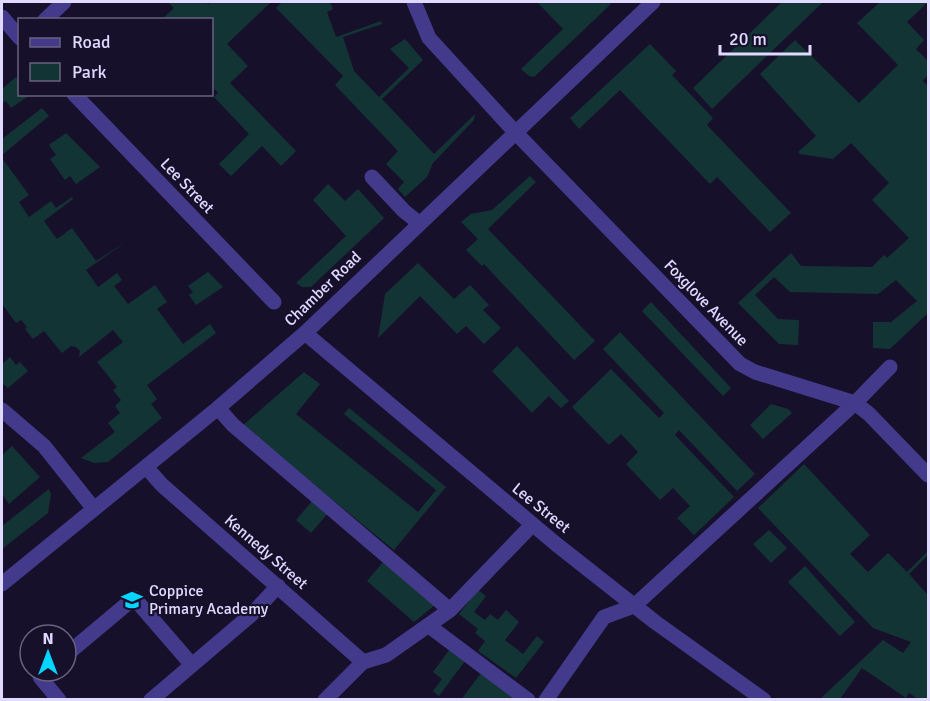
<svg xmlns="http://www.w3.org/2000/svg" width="930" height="701" font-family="Signika,sans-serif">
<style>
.green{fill:#133435}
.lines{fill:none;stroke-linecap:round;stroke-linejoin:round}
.minor{stroke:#433a8b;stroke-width:15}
.labels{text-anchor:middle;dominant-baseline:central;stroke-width:4.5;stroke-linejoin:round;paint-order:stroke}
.street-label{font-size:16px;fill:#e1daff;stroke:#17102b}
.poi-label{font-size:16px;fill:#e1daff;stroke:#17102b;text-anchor:start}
</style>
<rect width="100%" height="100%" fill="#17102b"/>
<g class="green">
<polygon points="168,2 206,2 208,4 211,2 271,2 227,44 248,66 230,83 296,151 281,166 262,146 231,176 219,164 249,134 214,97 218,93 212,86 212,20 162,19 174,8"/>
<polygon points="282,2 330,2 333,9 327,12 336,37 381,21 382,24 343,37 354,71 379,97 409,68 390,49 405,39 423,60 382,99 434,154 475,114 474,120 433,163 427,177 405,197 398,189 404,182 386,164 398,151 335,85 343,76 276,8"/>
<polygon points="537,2 609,2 611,4 534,77 529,76 521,69 563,29"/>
<polygon points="782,2 823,2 712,109 693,88"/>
<polygon points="880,2 928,2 907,22 924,40 916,49 928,61 928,75 923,81 928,86 928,313 890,349 873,348 873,322 891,322 917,301 896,280 878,294 790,292 774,277 755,295 778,319 799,320 798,345 779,344 738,303 791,253 801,266 872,267 884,255 887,258 909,238 872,200 889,183 851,143 833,159 800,154 798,152 816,136 760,74 795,40 859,103 898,65 857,23"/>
<polygon points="650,44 676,71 672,75 713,118 707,125 791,213 770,232 717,177 710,184 620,90 579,129 570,118"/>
<polygon points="16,77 19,81 20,94 30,95 11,108 6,101 2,103 2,89"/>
<polygon points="42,108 49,116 2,155 2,139"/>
<polygon points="66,133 100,167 76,184 70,176 65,180 50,159 56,155 49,145"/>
<polygon points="2,158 29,195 19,202 29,217 51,201 56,208 72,197 73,199 44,221 57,239 72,228 96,261 127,241 86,270 98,287 117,273 122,280 114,286 128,304 155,285 167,302 157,309 183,344 210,324 216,333 147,385 157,399 151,404 162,418 108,462 94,463 81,458 115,432 108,423 120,413 115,406 121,400 113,390 117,387 97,362 123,342 113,330 79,357 80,351 76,347 71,346 62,353 44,331 33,339 25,329 27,327 21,320 16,323 2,304"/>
<polygon points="530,176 536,182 488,229 595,341 574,360 484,264 482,266 466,250 478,239 461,222 471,214 492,210"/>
<polygon points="328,184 345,201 358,189 384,218 311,287 302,287 296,283 346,236 313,200"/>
<polygon points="418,263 454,299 470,285 489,305 483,310 501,328 484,344 466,326 457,334 420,296 378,338 385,294"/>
<polygon points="208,272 223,287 196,305 189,295 193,292 188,286"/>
<polygon points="651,302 731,388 723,396 642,311"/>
<polygon points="620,332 755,474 737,491 679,430 675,435 734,497 694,535 677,518 690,506 673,488 660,500 626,464 638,452 621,434 609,445 572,407 611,369 659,418 664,413 603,349"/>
<polygon points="517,346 569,401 561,408 549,396 532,413 492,371"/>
<polygon points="10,357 16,365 20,362 28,371 8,388 2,383 2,364"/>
<polygon points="304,372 320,384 296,414 418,512 436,490 344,414 349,408 446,487 394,550 242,426"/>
<polygon points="771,404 788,409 792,413 763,439 750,425"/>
<polygon points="12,446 40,477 9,504 2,494 2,455"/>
<polygon points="804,464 870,535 850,554 868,572 888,553 907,572 928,551 928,555 909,574 928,595 928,699 918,699 909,693 906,698 862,668 840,699 820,699 883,640 903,653 911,642 873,628 758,508"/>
<polygon points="49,489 51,494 48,513 2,549 2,526"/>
<polygon points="313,500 328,513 311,533 296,520"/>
<polygon points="769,530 787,548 771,563 753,544"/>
<polygon points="384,561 435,605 414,622 367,581"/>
<polygon points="805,566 855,622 840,636 788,582"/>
<polygon points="478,590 486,596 474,612 485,620 490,614 498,620 506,610 519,622 505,640 523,654 537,636 544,642 516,678 478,651 485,641 475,633 478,629 459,614"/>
<polygon points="450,649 465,661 439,696 433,691 442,679 433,672"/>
<polygon points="481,673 518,700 461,700"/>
</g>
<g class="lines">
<g class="minor">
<polyline points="414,2 429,38 515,132 740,364 755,372 855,403 869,414 928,475"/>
<polyline points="2,17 20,38"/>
<polyline points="45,20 64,2"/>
<polyline points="74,94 274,302"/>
<polyline points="372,177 404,211 419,223"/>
<polyline points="305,333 556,544 655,622 764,700"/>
<polyline points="218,408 233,425 450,610"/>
<polyline points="2,410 44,446 94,509"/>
<polyline points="146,467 162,485 363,662"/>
<polyline points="2,584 218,408 305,333 653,2"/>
<polyline points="429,626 528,700"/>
<polyline points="66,655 134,598 192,665"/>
<polyline points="47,671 40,677 59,700"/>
<polyline points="151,700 252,614 278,586"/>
<polyline points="325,700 363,662 386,655 450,610 532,525"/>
<polyline points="546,700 604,617 634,606 855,403 890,367"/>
</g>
</g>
<defs>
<symbol id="school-bare" viewBox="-9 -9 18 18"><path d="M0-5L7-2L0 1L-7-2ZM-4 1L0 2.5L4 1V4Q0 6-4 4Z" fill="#06d5ff" stroke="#17102b" stroke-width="2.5" paint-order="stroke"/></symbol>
</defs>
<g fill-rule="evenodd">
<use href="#school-bare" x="117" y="585" width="30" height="30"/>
</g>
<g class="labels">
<g class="street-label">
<text transform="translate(187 186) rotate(46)">Lee Street</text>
<text transform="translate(323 289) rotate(-44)">Chamber Road</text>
<text transform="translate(706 303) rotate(46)">Foxglove Avenue</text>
<text transform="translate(541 508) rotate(39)">Lee Street</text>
<text transform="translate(266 552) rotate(41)">Kennedy Street</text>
</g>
<g class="poi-label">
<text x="149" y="591">Coppice<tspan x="149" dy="18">Primary Academy</tspan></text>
</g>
</g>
<rect width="930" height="701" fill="none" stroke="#e1daff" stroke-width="6"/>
<rect x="18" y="18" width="195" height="78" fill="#17102b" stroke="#686180" stroke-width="1.5"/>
<rect x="30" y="38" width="30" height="9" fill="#433a8b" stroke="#686180" stroke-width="1.5"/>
<text x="72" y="48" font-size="18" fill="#e1daff">Road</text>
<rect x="30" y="63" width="30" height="18" fill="#133435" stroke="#686180" stroke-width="1.5"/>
<text x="72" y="78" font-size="18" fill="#e1daff">Park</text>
<g transform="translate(48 653)"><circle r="28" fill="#17102b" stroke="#686180" stroke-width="1.5"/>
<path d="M0-4.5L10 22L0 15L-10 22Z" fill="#06d5ff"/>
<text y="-9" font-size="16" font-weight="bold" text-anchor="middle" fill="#e1daff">N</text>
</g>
<path d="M720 45v9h90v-9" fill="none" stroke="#e1daff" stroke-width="3"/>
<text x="729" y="45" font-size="18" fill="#e1daff" stroke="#17102b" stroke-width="4.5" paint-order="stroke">20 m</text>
</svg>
